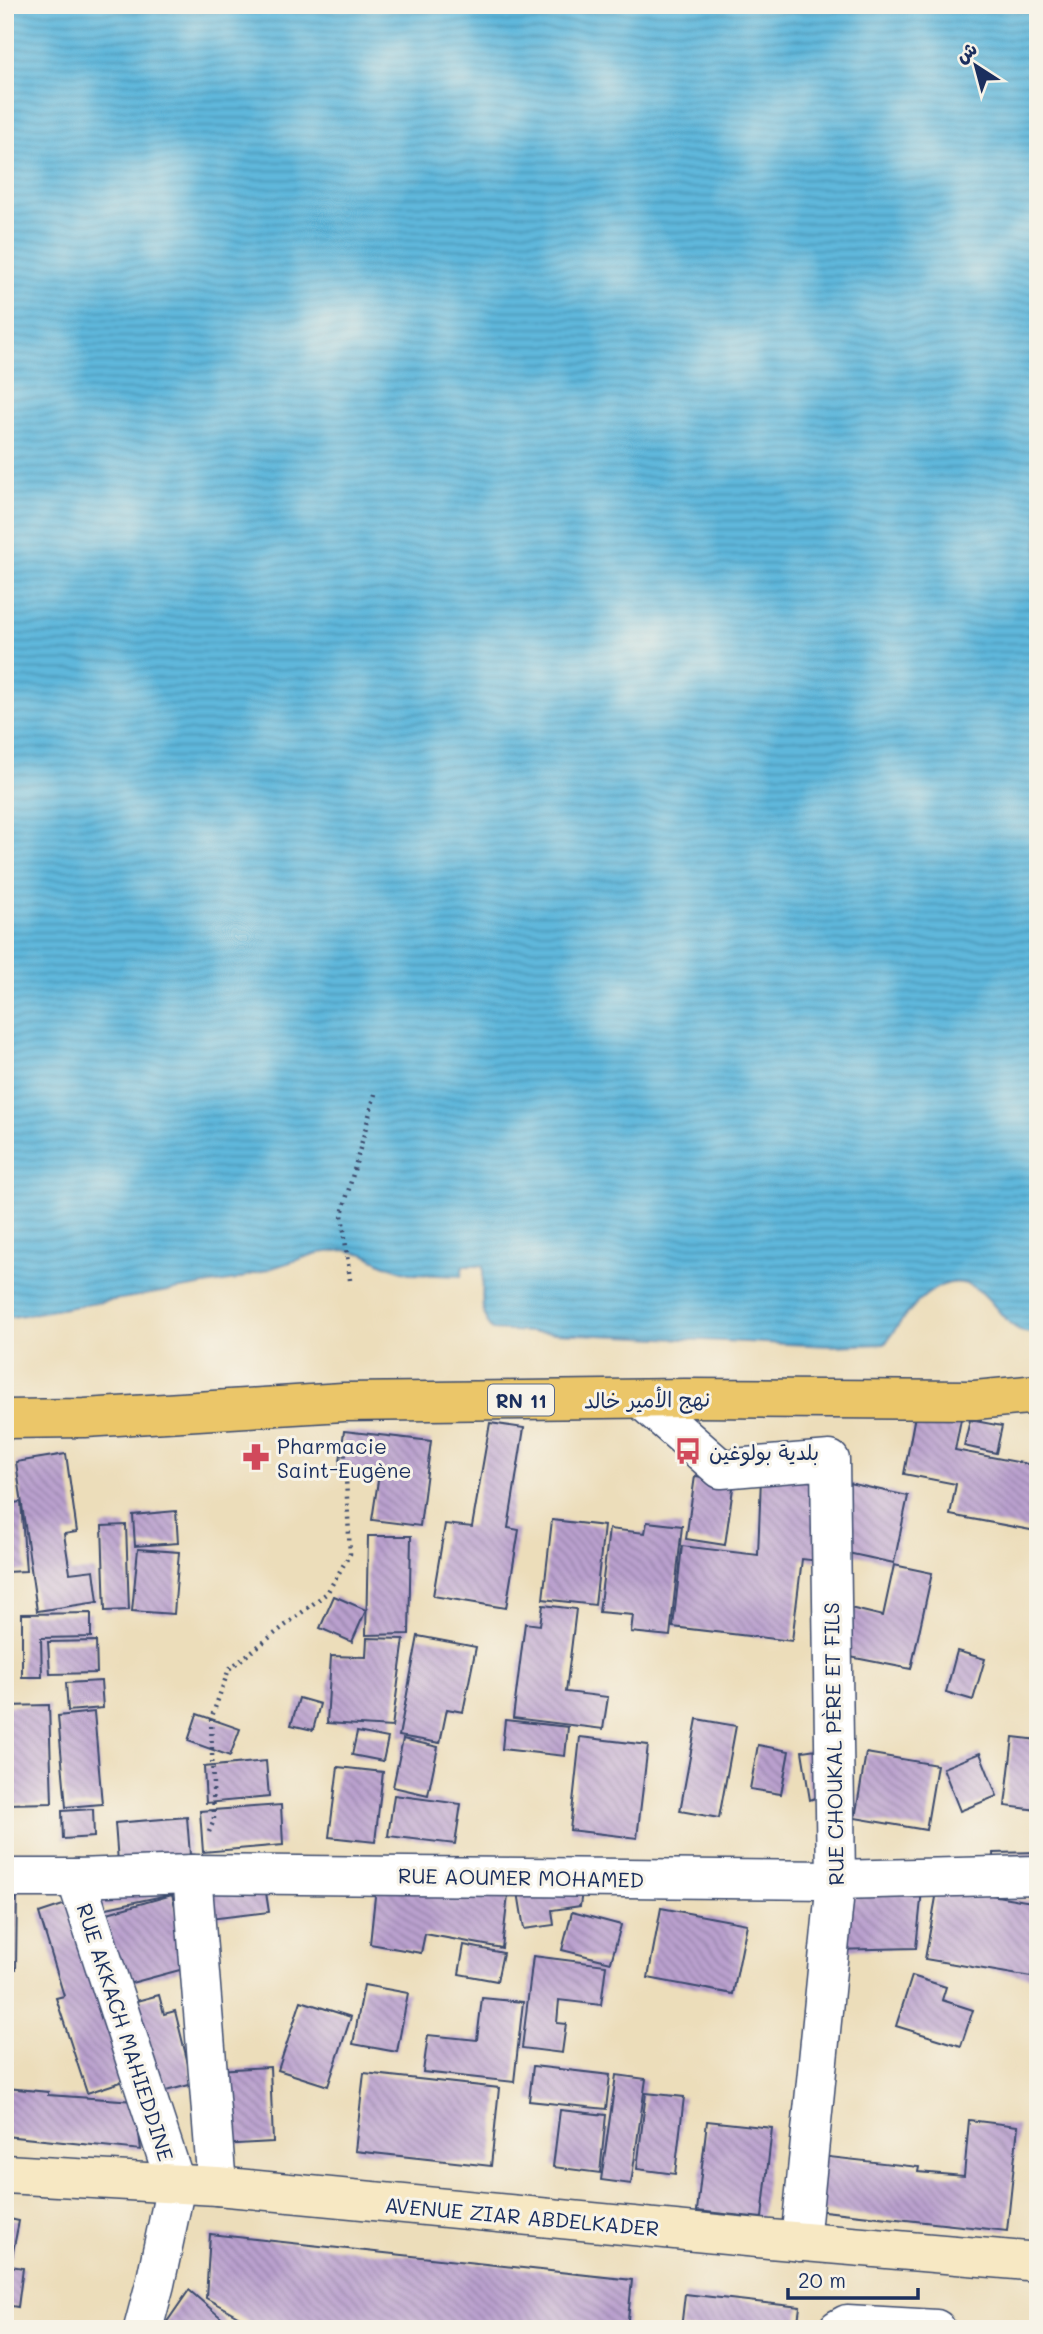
<svg xmlns="http://www.w3.org/2000/svg" width="1043" height="2334" font-family="Mali,'Playpen Sans Arabic',sans-serif">
<style>
.water{fill:url(#water-rules);stroke:#3c739c;stroke-width:2}
.building{fill:url(#building-back-hatch)}
.lines{fill:none;stroke-linecap:round;stroke-linejoin:round}
.street-casing{stroke:#3a496c;stroke-width:41}
.secondary-casing{stroke:#3a496c;stroke-width:41}
.primary-casing{stroke:#3a496c;stroke-width:41}
.path{stroke:#3a496c;stroke-width:4.5;stroke-dasharray:2 5;stroke-linecap:butt}
.street{stroke:#fff;stroke-width:38}
.secondary{stroke:#f7e8c3;stroke-width:38}
.primary{stroke:#ebc669;stroke-width:38}
.labels{text-anchor:middle;dominant-baseline:central;stroke-width:6;stroke-linejoin:round;paint-order:stroke}
.shield{fill:#f7f3e8;stroke:#5d6a87;stroke-width:2}
.shield-label{font-size:19px;font-weight:bold;fill:#1b2f5e}
.street-label{font-size:21px;fill:#1b2f5e;stroke:#f7f3e8}
.poi-label{font-size:21px;fill:#1b2f5e;stroke:#f7f3e8;text-anchor:start}
</style>
<defs>
<pattern id="water-rules" width="6" height="5" patternUnits="userSpaceOnUse" patternTransform="scale(1.75)"><rect width="6" height="5" fill="#5eb7db"/><path d="M0 2.5h6" fill="none" stroke="#4d95b5"/></pattern>
<pattern id="building-back-hatch" width="6" height="6" patternUnits="userSpaceOnUse" patternTransform="scale(1.75)"><rect width="6" height="6" fill="#baa0ce"/><path d="M-1 5l2 2M0 0l6 6M5-1l2 2" fill="none" stroke="#9683aa"/></pattern>
</defs>
<rect width="100%" height="100%" fill="#f7f3e8"/>
<filter id="ink" filterUnits="userSpaceOnUse"><feTurbulence type="fractalNoise" baseFrequency=".0143" numOctaves="2"/><feDisplacementMap in="SourceGraphic" scale="14" xChannelSelector="R" yChannelSelector="G"/><feConvolveMatrix kernelMatrix="1 2 1 2 8 2 1 2 1" color-interpolation-filters="sRGB"/></filter>
<filter id="wash" filterUnits="userSpaceOnUse"><feTurbulence type="fractalNoise" baseFrequency=".00686" numOctaves="4" result="noise"/><feDisplacementMap in="SourceGraphic" scale="28" xChannelSelector="R" yChannelSelector="G"/><feGaussianBlur stdDeviation="1.57" result="paint"/><feColorMatrix in="noise" values="0 0 0 0 0 0 0 0 0 0 0 0 0 0 0 0 0 1.4 0 .05"/><feComposite in="paint" operator="in"/></filter>
<g filter="url(#wash)">
<rect width="100%" height="100%" fill="#ecddba"/>
<path class="water" d="M5,5H1038V1333C1011,1337 999,1307 982,1293C943,1259 904,1315 885,1344L830,1346L492,1330C477,1311 484,1289 483,1266H463L461,1276L413,1274L387,1266L364,1254L345,1250L318,1253L235,1280L5,1318Z"/>
<g id="blocks">
<g class="building">
<polygon points="916,1410 961,1419 955,1450 1038,1466 1038,1521 1036,1531 950,1515 956,1484 904,1474"/>
<polygon points="970,1420 1002,1426 996,1453 964,1446"/>
<polygon points="490,1423 524,1428 508,1528 519,1530 506,1608 433,1596 445,1524 472,1527"/>
<polygon points="344,1431 431,1441 420,1526 372,1520 379,1474 339,1469"/>
<polygon points="66,1454 77,1532 64,1534 70,1573 94,1570 98,1602 37,1611 16,1462"/>
<polygon points="820,1472 819,1561 802,1559 792,1641 673,1627 682,1546 758,1555 761,1478"/>
<polygon points="695,1476 734,1481 725,1545 686,1539"/>
<polygon points="849,1483 908,1496 894,1563 834,1550"/>
<polygon points="21,1502 26,1571 5,1572 5,1504"/>
<polygon points="176,1511 178,1543 135,1546 133,1515"/>
<polygon points="552,1520 604,1526 595,1605 543,1599"/>
<polygon points="647,1522 682,1526 670,1636 631,1632 633,1615 599,1612 609,1529 645,1533"/>
<polygon points="126,1525 129,1610 105,1611 102,1526"/>
<polygon points="368,1536 411,1536 409,1634 366,1635"/>
<polygon points="138,1549 179,1552 174,1614 132,1611"/>
<polygon points="894,1565 932,1573 911,1669 840,1655 850,1608 883,1616"/>
<polygon points="334,1596 366,1610 352,1642 320,1628"/>
<polygon points="543,1605 576,1609 566,1692 608,1697 603,1729 513,1718 525,1623 540,1625"/>
<polygon points="91,1613 91,1637 41,1638 42,1677 22,1677 22,1614"/>
<polygon points="418,1636 476,1647 463,1712 447,1709 440,1743 399,1736"/>
<polygon points="367,1638 404,1639 392,1727 327,1723 331,1656 366,1657"/>
<polygon points="96,1641 97,1673 50,1674 48,1642"/>
<polygon points="957,1651 985,1659 973,1700 946,1692"/>
<polygon points="101,1681 103,1708 68,1711 66,1683"/>
<polygon points="299,1698 320,1704 313,1730 291,1725"/>
<polygon points="49,1705 52,1803 5,1804 5,1706"/>
<polygon points="94,1712 102,1804 66,1807 58,1716"/>
<polygon points="197,1714 240,1729 230,1756 188,1741"/>
<polygon points="697,1719 736,1726 719,1818 680,1811"/>
<polygon points="505,1720 568,1727 565,1756 502,1749"/>
<polygon points="357,1732 388,1738 383,1761 352,1755"/>
<polygon points="580,1737 648,1745 637,1838 570,1830"/>
<polygon points="1013,1737 1038,1740 1038,1810 1005,1806"/>
<polygon points="403,1739 438,1747 428,1795 393,1787"/>
<polygon points="758,1745 789,1751 781,1794 750,1789"/>
<polygon points="824,1748 826,1794 810,1800 802,1751"/>
<polygon points="866,1753 937,1765 926,1830 855,1818"/>
<polygon points="980,1753 997,1796 960,1811 943,1768"/>
<polygon points="266,1761 269,1797 206,1803 204,1767"/>
<polygon points="338,1767 383,1772 375,1842 329,1837"/>
<polygon points="394,1795 461,1804 455,1844 388,1836"/>
<polygon points="281,1805 283,1845 203,1852 200,1811"/>
<polygon points="93,1809 94,1837 63,1839 62,1811"/>
<polygon points="187,1817 190,1855 118,1862 115,1823"/>
<polygon points="1038,1852 1038,1877 994,1877 993,1853"/>
<polygon points="583,1884 580,1906 552,1910 554,1925 524,1929 517,1886"/>
<polygon points="265,1886 269,1912 210,1919 207,1893"/>
<polygon points="509,1886 502,1948 425,1934 421,1953 370,1944 376,1887"/>
<polygon points="938,1886 1038,1903 1038,1937 1031,1977 925,1959"/>
<polygon points="75,1888 182,1892 83,1913"/>
<polygon points="5,1890 17,1890 16,1969 5,1969"/>
<polygon points="922,1890 916,1948 831,1950 837,1899"/>
<polygon points="172,1895 191,1967 124,1985 129,2003 159,1995 164,2014 175,2011 193,2084 158,2093 86,1919"/>
<polygon points="72,1902 127,2080 87,2093 56,1998 64,1996 39,1913"/>
<polygon points="661,1908 747,1924 733,1994 648,1978"/>
<polygon points="572,1912 621,1925 611,1962 562,1950"/>
<polygon points="464,1945 503,1953 497,1981 459,1974"/>
<polygon points="533,1956 606,1965 601,2005 559,2000 557,2023 566,2024 562,2053 522,2048"/>
<polygon points="912,1976 946,1987 942,2000 973,2010 961,2046 896,2026"/>
<polygon points="364,1985 408,1993 397,2052 353,2044"/>
<polygon points="482,1998 523,2002 514,2082 423,2072 428,2035 477,2040"/>
<polygon points="301,2001 351,2017 328,2086 278,2070"/>
<polygon points="5,2065 10,2065 7,2088 48,2092 48,2095 135,2101 141,2150 5,2136"/>
<polygon points="533,2066 610,2075 606,2109 529,2101"/>
<polygon points="270,2067 273,2142 219,2145 216,2070"/>
<polygon points="364,2073 499,2088 491,2166 355,2151"/>
<polygon points="616,2075 646,2079 631,2184 601,2180"/>
<polygon points="646,2093 684,2097 675,2174 637,2169"/>
<polygon points="560,2110 606,2115 600,2173 553,2167"/>
<polygon points="969,2120 1018,2126 1007,2231 815,2210 821,2156 919,2167 918,2172 964,2176"/>
<polygon points="707,2121 772,2128 762,2218 697,2211"/>
<polygon points="5,2218 19,2221 12,2257 5,2255"/>
<polygon points="210,2234 632,2280 627,2329 303,2329 272,2325 271,2329 261,2329 206,2298"/>
<polygon points="5,2265 23,2268 18,2307 5,2305"/>
<polygon points="189,2290 226,2322 220,2329 162,2329"/>
<polygon points="685,2294 800,2307 797,2329 681,2329"/>
</g>
</g>
</g>
<g filter="url(#ink)">
<use href="#blocks" fill-opacity="0" stroke="#3a496c" stroke-width="2"/>
<g class="lines">
<defs>
<g id="street">
<polyline points="641,1399 721,1469 830,1460 836,1880 800,2242"/>
<polyline points="192,1874 217,2186"/>
<polyline points="5,1878 76,1878 192,1874 836,1880 1038,1875"/>
<polyline points="76,1878 176,2185 155,2284 143,2329"/>
<polyline points="838,2329 847,2324 936,2329"/>
</g>
<polyline id="secondary" points="5,2174 217,2186 758,2238 1038,2262"/>
<polyline id="primary" points="5,1419 85,1418 343,1402 685,1398 975,1400 1038,1394"/>
</defs>
<use href="#street" class="street-casing"/>
<use href="#secondary" class="secondary-casing"/>
<use href="#primary" class="primary-casing"/>
<g class="path">
<polyline points="350,1280 342,1214 375,1094"/>
<polyline points="209,1832 214,1820 211,1719 229,1669 327,1593 350,1554 344,1441"/>
</g>
<use href="#street" class="street"/>
<use href="#secondary" class="secondary"/>
<use href="#primary" class="primary"/>
</g>
</g>
<defs>
<symbol id="bus-bare" viewBox="-9 -9 18 18"><path d="M-5-6H5V4H4V6H2V4H-2V6H-4V4H-5ZM-3.5-4V0h7V-4ZM-3.5 1.2v1.5H-2V1.2ZM2 1.2v1.5H3.5V1.2Z" fill="#d1495b" stroke="#f7f3e8" stroke-width="2.5" paint-order="stroke"/></symbol>
<symbol id="pharmacy-bare" viewBox="-9 -9 18 18"><path d="M-2-6h4v4h4v4h-4v4h-4v-4h-4v-4h4Z" fill="#d1495b" stroke="#f7f3e8" stroke-width="2.5" paint-order="stroke"/></symbol>
</defs>
<g fill-rule="evenodd">
<use href="#bus-bare" x="669" y="1432" width="38" height="38"/>
<use href="#pharmacy-bare" x="237" y="1438" width="38" height="38"/>
</g>
<g class="labels">
<rect class="shield" x="488" y="1384.5" width="66" height="31" rx="5"/>
<g class="shield-label">
<text x="521" y="1400">RN 11</text>
</g>
<g class="street-label">
<text transform="translate(647 1399) rotate(-1)">نهج الأمير خالد</text>
<text transform="translate(833 1744) rotate(-91)">RUE CHOUKAL PÈRE ET FILS</text>
<text transform="translate(521 1877) rotate(1)">RUE AOUMER MOHAMED</text>
<text transform="translate(126 2032) rotate(72)">RUE AKKACH MAHIEDDINE</text>
<text transform="translate(522 2216) rotate(5)">AVENUE ZIAR ABDELKADER</text>
</g>
<g class="poi-label">
<text x="277" y="1445">Pharmacie<tspan x="277" dy="24">Saint-Eugène</tspan></text>
<text x="709" y="1451">بلدية بولوغين</text>
</g>
</g>
<rect width="1043" height="2334" fill="none" stroke="#f7f3e8" stroke-width="28"/>
<g transform="translate(976 66) rotate(324)" stroke="#f7f3e8" stroke-width="5" paint-order="stroke">
<path d="M0-5L12 26L0 18L-12 26Z" fill="#1b2f5e"/>
<text y="-10" font-size="19" font-weight="bold" text-anchor="middle" fill="#1b2f5e">ش</text>
</g>
<path d="M788 2288v10h130v-10" fill="none" stroke="#1b2f5e" stroke-width="3.5"/>
<text x="798" y="2288" font-size="21" fill="#1b2f5e" stroke="#f7f3e8" stroke-width="5" paint-order="stroke">20 m</text>
</svg>
